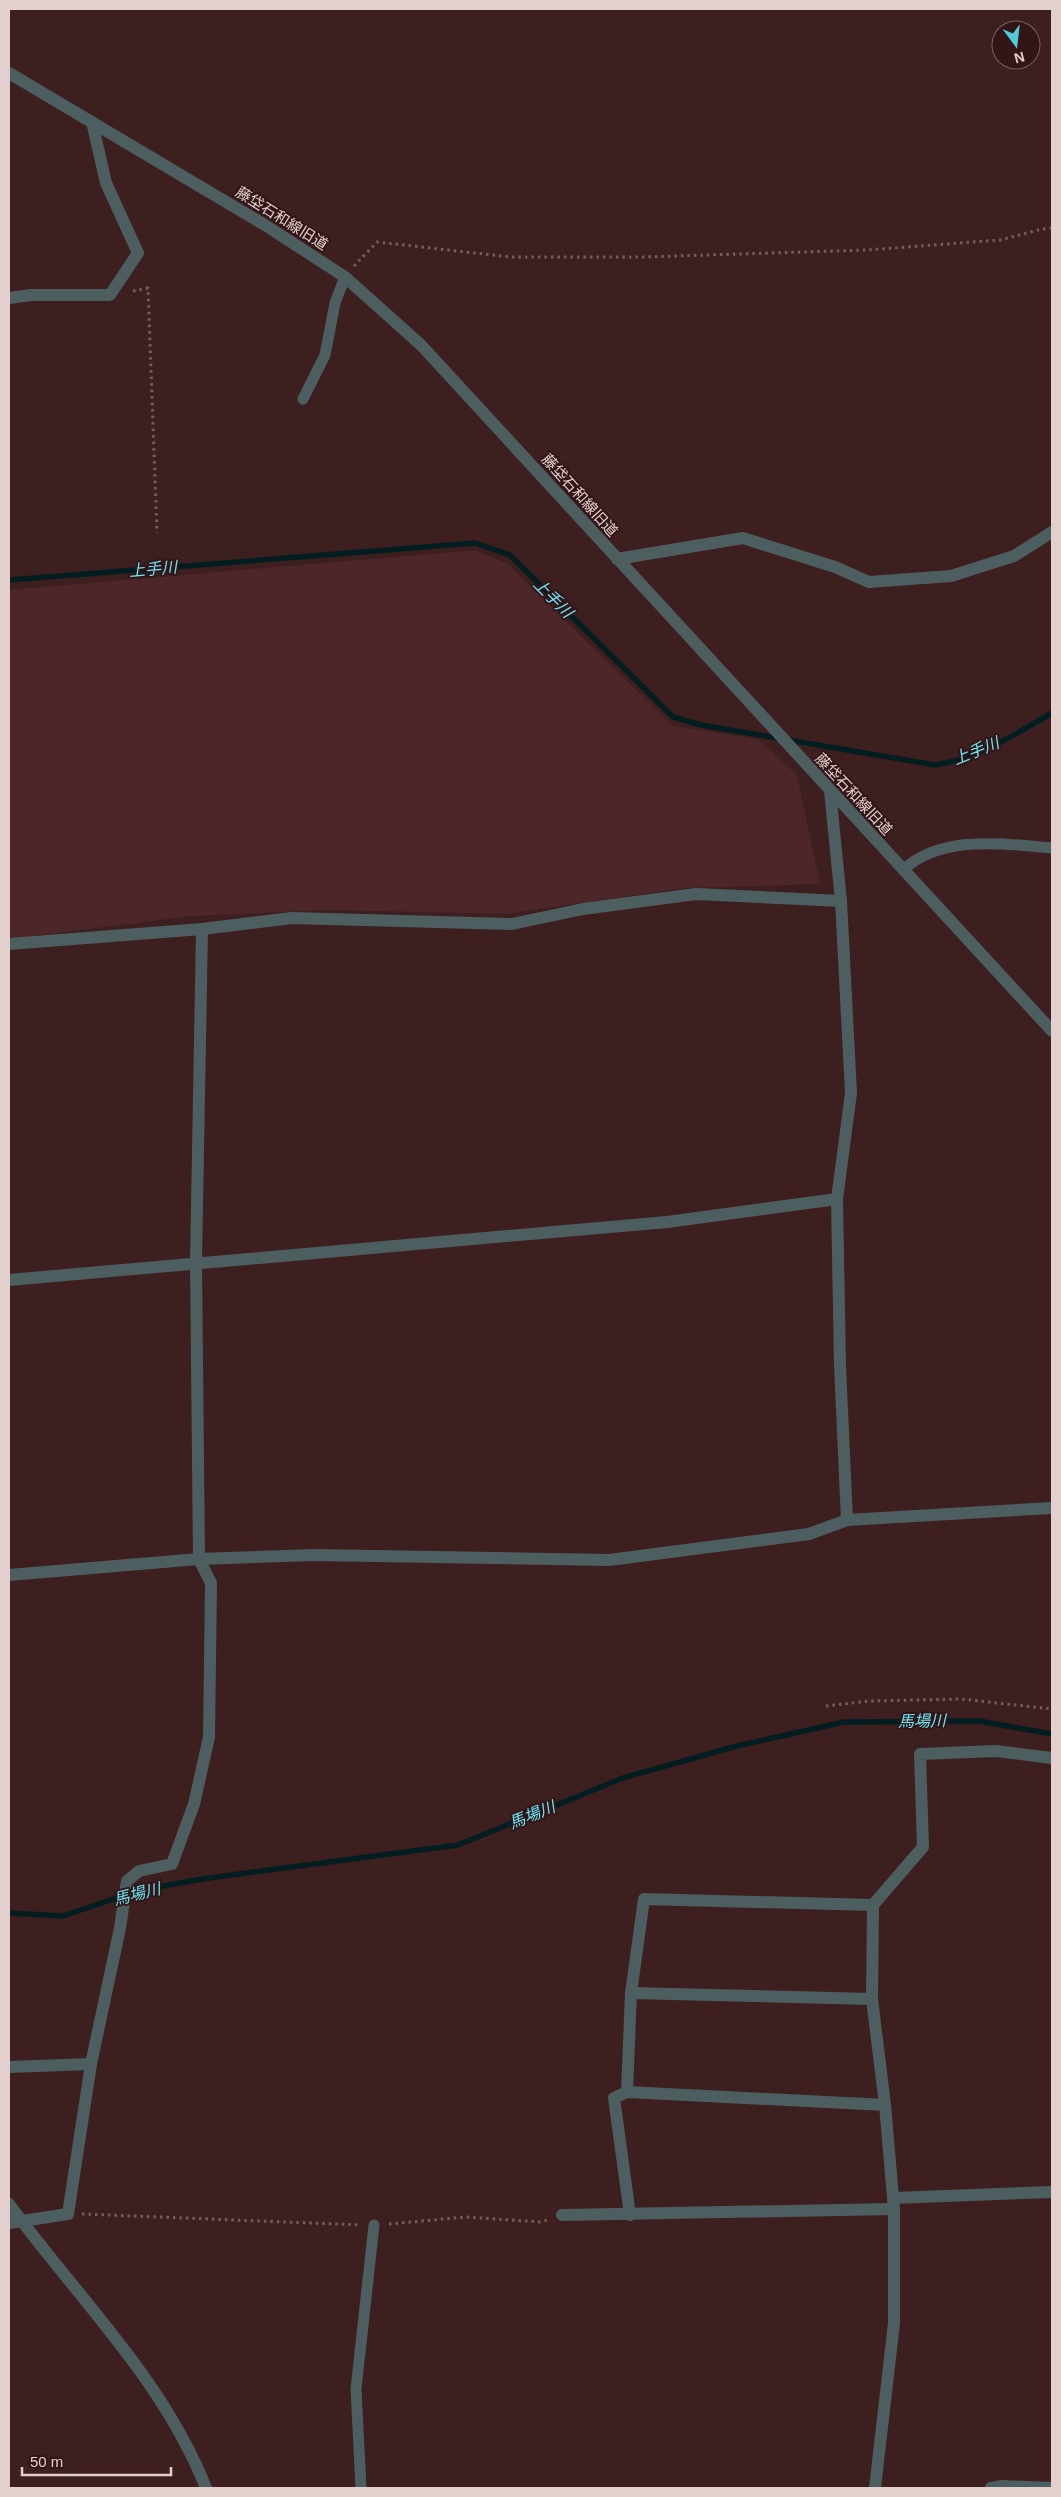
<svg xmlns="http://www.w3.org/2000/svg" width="1061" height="2497" font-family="Helvetica,'Noto Sans JP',sans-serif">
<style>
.built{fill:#4c2628}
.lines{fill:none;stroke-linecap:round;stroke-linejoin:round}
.stream{stroke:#031e21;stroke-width:5.5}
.path{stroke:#775c5d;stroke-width:3;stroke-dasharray:2.5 4;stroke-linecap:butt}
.service{stroke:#4d5e60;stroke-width:11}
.minor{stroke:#4d5e60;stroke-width:12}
.tertiary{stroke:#4d5e60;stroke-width:12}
.labels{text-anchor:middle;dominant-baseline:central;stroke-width:4;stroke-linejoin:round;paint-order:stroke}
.street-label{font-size:15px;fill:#e4cfcf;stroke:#321517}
.water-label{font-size:16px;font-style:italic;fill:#68e7f5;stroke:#321517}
</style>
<rect width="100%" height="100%" fill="#3d1f20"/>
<polygon class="built" points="476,550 508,564 673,726 758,739 797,775 820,884 684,888 507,914 327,910 192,916 26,937 9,937 9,590"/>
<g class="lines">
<g class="stream">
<path d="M9,580L475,543L510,555L673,717L701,725L935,765C978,759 1015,734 1052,713"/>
<polyline points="9,1913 63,1916 137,1891 202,1879 458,1845 623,1778 737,1746 844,1722 979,1721 1052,1734"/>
</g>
<g class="path">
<polyline points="354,266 377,242 510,257 644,257 867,250 1000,240 1042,229 1052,228"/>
<polyline points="133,291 148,288 157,533"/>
<polyline points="826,1706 870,1701 961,1699 1052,1709"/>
<polyline points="82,2214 361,2225"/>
<polyline points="389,2224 466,2217 541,2222 547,2220"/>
</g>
<g class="service">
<polyline points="303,399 325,355 335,303 345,277"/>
<path d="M903,870C942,834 1004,844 1052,848"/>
<polyline points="361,2488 356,2389 374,2225"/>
</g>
<g class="minor">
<polyline points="9,298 31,295 110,295 138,253 106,183 92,122"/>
<polyline points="617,559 743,538 835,567 869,582 951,576 1014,556 1052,532"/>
<polyline points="830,791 841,901 851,1093 837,1199 840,1366 847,1520"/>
<polyline points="9,944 202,929 292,918 512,924 583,909 696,894 841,901"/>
<polyline points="9,1280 667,1222 837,1199"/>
<polyline points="9,1575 199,1559 314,1555 609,1560 809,1534 847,1520 1052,1508"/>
<polyline points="631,1993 872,1999"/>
<polyline points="9,2067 91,2064"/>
<polyline points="627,2092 631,1993 644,1899 873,1905"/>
<polyline points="893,2198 1052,2192"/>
<polyline points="562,2215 894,2209"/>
<polyline points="630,2215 614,2098 627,2092 885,2105"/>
<polyline points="9,2223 68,2214 91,2064 120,1928 127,1881 139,1871 172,1864 194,1804 209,1737 211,1583 199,1559 196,1262 202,929"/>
<polyline points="875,2488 894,2323 894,2209 885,2105 872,1999 873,1905 923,1847 920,1754 996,1751 1052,1758"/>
<polyline points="991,2488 1002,2486 1052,2488"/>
</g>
<g class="tertiary">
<polyline points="9,73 265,225 345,277 421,345 1052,1031"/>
<path d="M9,2204C77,2297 163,2379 206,2488"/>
</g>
</g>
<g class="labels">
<g class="street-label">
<text transform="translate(282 218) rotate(32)">藤垈石和線旧道</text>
<text transform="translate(580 495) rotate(48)">藤垈石和線旧道</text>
<text transform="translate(854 794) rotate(47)">藤垈石和線旧道</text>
</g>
<g class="water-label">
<text transform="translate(153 569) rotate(-5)">上手川</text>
<text transform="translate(553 598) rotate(45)">上手川</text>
<text transform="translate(976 751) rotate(-22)">上手川</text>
<text transform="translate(922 1721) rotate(-1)">馬場川</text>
<text transform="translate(532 1815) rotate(-22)">馬場川</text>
<text transform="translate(137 1894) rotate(-14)">馬場川</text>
</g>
</g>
<rect width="1061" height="2497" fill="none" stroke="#e4cfcf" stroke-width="20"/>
<g transform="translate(1016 45) rotate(165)"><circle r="24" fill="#321517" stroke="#795f61"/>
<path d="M0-4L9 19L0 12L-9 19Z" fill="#52cbd8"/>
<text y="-8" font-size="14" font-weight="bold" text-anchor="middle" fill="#e4cfcf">N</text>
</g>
<path d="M22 2467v8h149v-8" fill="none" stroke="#e4cfcf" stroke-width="2.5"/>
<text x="30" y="2467" font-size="15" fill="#e4cfcf" stroke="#321517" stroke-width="4" paint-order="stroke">50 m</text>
</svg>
